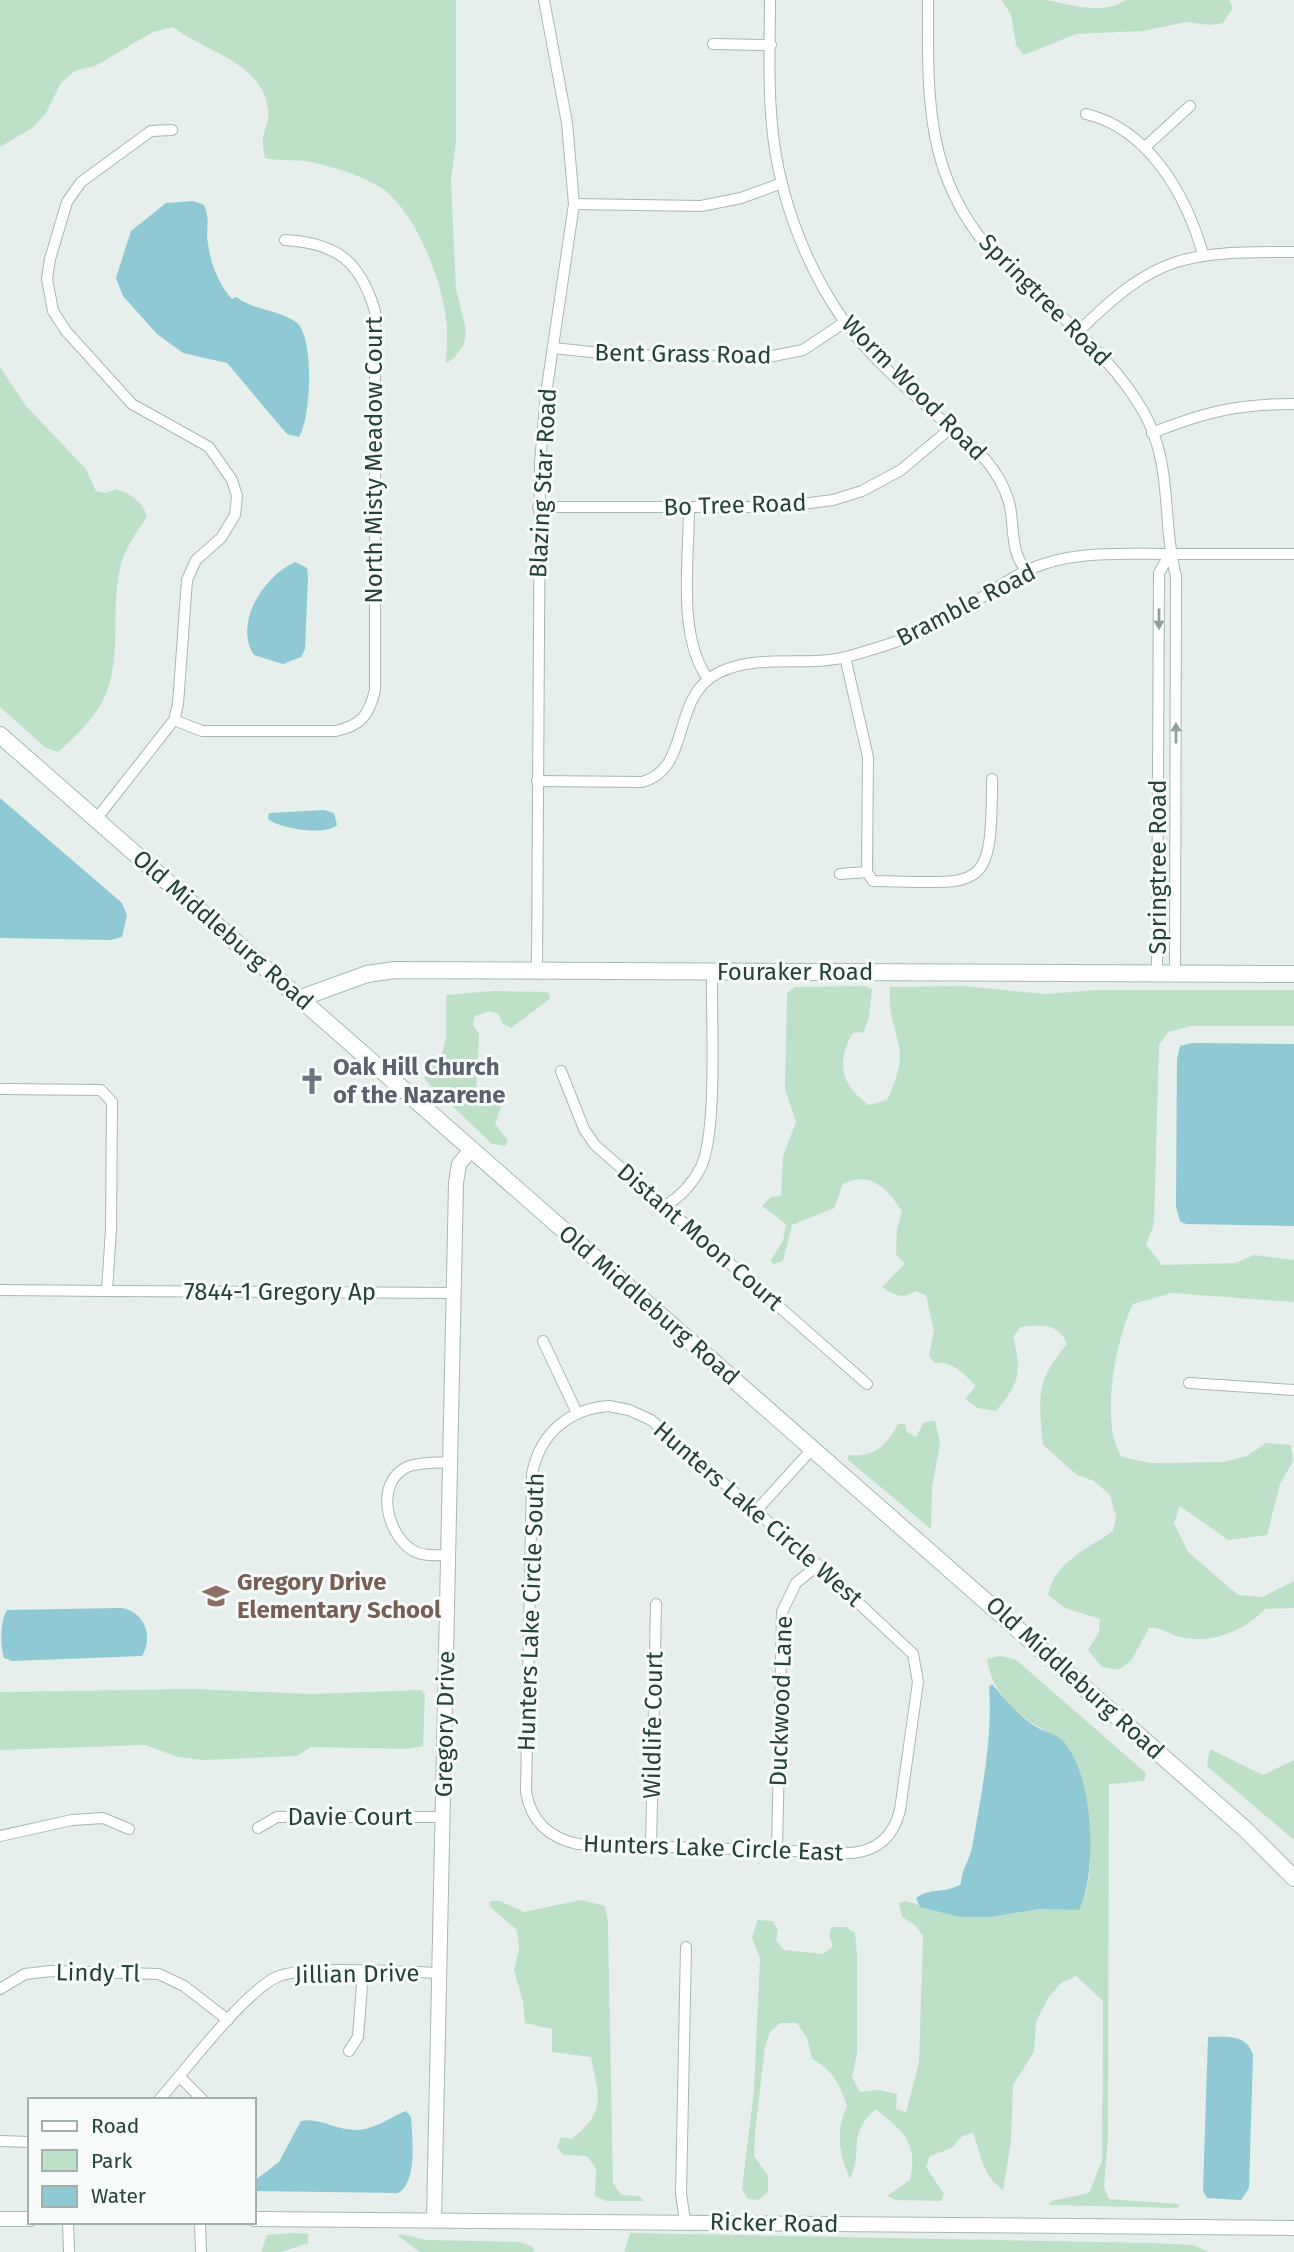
<svg xmlns="http://www.w3.org/2000/svg" width="1294" height="2252" font-family="'Fira Sans',sans-serif">
<style>
.green{fill:#bfe0c8}
.water{fill:#8ec9d4}
.lines{fill:none;stroke-linecap:round;stroke-linejoin:round}
.minor-casing{stroke:#a8b8b2;stroke-width:12}
.tertiary-casing{stroke:#a8b8b2;stroke-width:16}
.secondary-casing{stroke:#a4bbb3;stroke-width:18}
.minor{stroke:#fff;stroke-width:10}
.tertiary{stroke:#fff;stroke-width:14}
.secondary{stroke:#fff;stroke-width:16}
.oneway{fill:#92a09c}
.labels{text-anchor:middle;dominant-baseline:central;stroke-width:6;stroke-linejoin:round;paint-order:stroke}
.street-label{font-size:24px;fill:#24423a;stroke:#f7fbf9}
.worship-label{font-size:24px;font-weight:bold;fill:#5b616d;stroke:#f7fbf9;text-anchor:start}
.education-label{font-size:24px;font-weight:bold;fill:#785e54;stroke:#f7fbf9;text-anchor:start}
</style>
<rect width="100%" height="100%" fill="#e6efeb"/>
<g class="green">
<path d="M0,0H456V142L451,179L454,249L456,288L466,330L464,344L454,358L446,363C446,349 448,334 446,319C442,280 416,214 384,190C367,177 339,169 319,164C300,158 283,162 265,158C258,131 271,126 268,110C261,60 206,53 173,27L153,32L97,65L75,71L61,83L46,113L32,128L0,147Z"/>
<path d="M1001,0C1015,0 1031,0 1045,0C1071,4 1102,16 1126,0H1229L1233,8L1223,23L1210,25L1186,22L1143,31L1076,34L1024,55L1016,45L1011,14Z"/>
<path d="M0,367L26,406L86,469L96,491L106,493L117,489C131,495 143,501 147,517C136,533 124,549 120,569C110,611 123,658 104,698C95,718 74,738 58,752L46,748L0,707Z"/>
<path d="M865,986L872,989L869,1017L864,1032L853,1033C835,1062 842,1087 869,1105L887,1100C894,1084 903,1064 899,1047C894,1022 888,1014 890,987L962,986L1046,994L1097,990H1294V1026H1191L1168,1032L1159,1045L1154,1224L1146,1245L1162,1265L1235,1263L1254,1255L1294,1260V1302L1172,1293L1133,1304C1116,1337 1099,1426 1122,1457L1151,1463L1223,1462L1247,1456L1266,1443L1291,1445L1293,1461L1280,1484L1267,1535L1228,1540L1180,1506L1174,1523L1188,1552L1238,1595L1262,1597L1294,1581V1608L1265,1609C1246,1630 1214,1643 1185,1638C1169,1636 1169,1628 1149,1628L1131,1661L1118,1670L1102,1667L1088,1650L1099,1632L1100,1619L1065,1608L1048,1595C1055,1561 1088,1549 1113,1531L1116,1517L1110,1495L1094,1481L1077,1475L1043,1445C1039,1399 1035,1381 1067,1344C1059,1323 1040,1324 1021,1327L1013,1337C1022,1372 1020,1383 996,1411L978,1408L965,1399L976,1386C963,1373 953,1361 934,1363L929,1355L934,1331L926,1295L915,1291C902,1300 894,1295 882,1287L905,1264L896,1254L897,1230L902,1211C888,1189 870,1170 843,1184L834,1208L792,1225L783,1261L773,1264L771,1260L783,1241L786,1224L762,1206L771,1197L781,1196L783,1156L796,1122L785,1089L787,993L795,987Z"/>
<polygon points="492,991 546,992 549,993 550,999 511,1028 502,1023 499,1014 490,1011 475,1016 473,1025 479,1034 476,1093 481,1102 489,1098 492,1090 500,1088 503,1101 495,1124 508,1141 505,1146 492,1144 424,1079 428,1071 440,1060 446,1039 446,995"/>
<path d="M935,1421L940,1443L932,1488L931,1529L848,1460V1455C874,1458 886,1446 898,1424H905L907,1432L916,1437L924,1422Z"/>
<path d="M1000,1656L1015,1659L1146,1773L1144,1781L1109,1784L1108,2136L1104,2187L1109,2199L1180,2204L1178,2208L1049,2205L1051,2201L1089,2193L1102,2161L1103,2001L1076,1976L1061,1983L1049,1997L1036,2022L1034,2052L1013,2085L1011,2141L1003,2190C982,2175 982,2156 973,2133L962,2136L952,2148L930,2156L926,2167L944,2194L941,2201L896,2200L887,2196L910,2180C918,2141 904,2133 876,2109C846,2134 864,2150 850,2179C839,2153 835,2132 847,2106C839,2083 833,2070 812,2059L807,2038L797,2023H780L770,2032L765,2047L755,2132L754,2156L768,2176V2192L758,2200L748,2199L742,2189L754,2090L759,1981L760,1958L752,1937L758,1920L773,1921L778,1930L776,1940L784,1950L823,1954L833,1946L829,1936L831,1927H846L855,1933L857,1954V2053L852,2077L860,2092L879,2090L897,2094L896,2109L906,2112L919,2063L923,1936L916,1926L902,1917L899,1903L906,1901L960,1917H991L1040,1909L1079,1910C1106,1855 1077,1791 1060,1738C1025,1722 993,1699 987,1659Z"/>
<polygon points="194,1689 311,1694 422,1690 425,1695 423,1746 406,1749 311,1747 297,1756 204,1760 178,1757 145,1745 0,1750 0,1692"/>
<polygon points="1210,1749 1263,1775 1294,1760 1294,1840 1207,1766"/>
<path d="M581,1900L605,1906L608,1923L613,2183L621,2195L639,2196L644,2201H607L595,2196L596,2168L587,2156L564,2155L557,2147L561,2137L571,2139C607,2112 599,2097 591,2057L552,2052V2029L525,2023L523,2002L514,1970L519,1949L517,1930L489,1906L490,1901H500L524,1912Z"/>
<polygon points="292,2233 308,2234 308,2243 281,2252 261,2252 267,2235"/>
<polygon points="630,2233 1153,2243 1193,2245 1209,2252 624,2252"/>
<polygon points="402,2234 426,2240 519,2242 532,2246 535,2252 420,2252 398,2236"/>
</g>
<g class="water">
<path d="M193,201L204,205C211,220 205,229 208,243C210,263 219,285 232,299L236,297C255,311 278,309 296,322C315,336 311,418 299,437L287,434L227,363L183,353L157,334L123,296L116,278L131,231L166,203Z"/>
<path d="M295,562L307,568L308,577L305,649L301,657L283,664L254,655C233,623 264,576 295,562Z"/>
<polygon points="0,798 122,903 127,915 122,937 111,940 0,938"/>
<path d="M324,810L334,813L337,825C325,836 281,829 268,819L269,813Z"/>
<polygon points="1192,1043 1294,1044 1294,1226 1186,1224 1180,1221 1176,1207 1177,1059 1180,1046"/>
<path d="M121,1608C144,1611 154,1636 142,1656L12,1661L4,1658C0,1646 0,1621 7,1610Z"/>
<path d="M992,1684C1005,1700 1020,1717 1038,1728C1046,1732 1056,1734 1062,1740C1094,1772 1098,1872 1079,1910L1040,1909L991,1917H960L920,1907L916,1898C930,1887 946,1894 961,1884C961,1871 969,1861 972,1848C981,1795 993,1741 989,1687Z"/>
<path d="M1208,2037C1227,2037 1247,2034 1253,2055L1249,2188L1241,2200L1207,2198L1203,2191Z"/>
<path d="M406,2111L411,2117C412,2137 418,2182 398,2193L254,2191V2181L279,2162L301,2121C317,2117 337,2130 355,2130C375,2130 388,2118 406,2111Z"/>
</g>
<g class="lines">
<defs>
<g id="minor">
<path d="M770,0C770,37 768,75 771,112C775,185 802,261 844,321C877,367 943,419 985,459C996,472 1004,485 1009,502C1015,524 1009,552 1027,571"/>
<path d="M928,0C928,92 924,172 987,246C1006,267 1028,285 1049,304C1084,338 1119,369 1143,411C1174,465 1161,520 1176,576L1175,972"/>
<polyline points="713,44 771,45"/>
<path d="M1086,114C1149,129 1186,195 1203,254"/>
<polyline points="1145,147 1190,106"/>
<polyline points="574,204 701,206 741,198 782,183"/>
<path d="M1078,332C1158,253 1185,252 1294,252"/>
<polyline points="553,348 620,355 773,356 803,350 845,322"/>
<path d="M1152,433C1205,412 1237,404 1294,404"/>
<polyline points="538,507 779,507 833,500 862,491 901,470 952,427"/>
<path d="M689,508C689,560 677,636 708,679"/>
<polyline points="845,657 868,757 867,872"/>
<path d="M174,720L202,731H336C362,725 369,715 375,690V311C360,261 337,243 285,240"/>
<path d="M537,781L642,782C693,768 669,696 720,672C760,653 808,668 850,656C881,647 911,638 940,623C970,608 996,585 1026,571C1069,550 1120,554 1167,554C1209,554 1252,554 1294,554"/>
<polyline points="97,818 174,720 178,704 187,580 196,560 221,538 235,515 237,496 232,480 209,447 132,404 66,331 53,311 47,279 50,259 67,202 81,182 151,131 172,130"/>
<path d="M867,872L873,881C982,882 992,897 992,779"/>
<polyline points="840,874 867,872"/>
<polyline points="537,971 540,463 546,394 574,204 567,123 544,0"/>
<polyline points="1157,972 1159,573 1170,554"/>
<polyline points="561,1071 584,1129 595,1145 867,1384"/>
<polyline points="0,1089 101,1090 112,1102 111,1229 107,1291 0,1290"/>
<path d="M665,1206C680,1197 693,1183 701,1167C718,1130 711,1018 712,972"/>
<polyline points="107,1291 453,1293"/>
<polyline points="543,1341 577,1413"/>
<polyline points="1189,1383 1294,1390"/>
<path d="M609,1406L629,1410L651,1420L818,1565L913,1654L918,1682L900,1810C894,1835 879,1850 853,1853L578,1844C549,1838 531,1821 526,1792L532,1474C540,1433 569,1409 609,1406Z"/>
<polyline points="756,1511 813,1448"/>
<path d="M449,1555C436,1555 423,1557 412,1550C387,1534 374,1483 407,1467C419,1462 437,1463 450,1462"/>
<polyline points="258,1828 277,1817 444,1817"/>
<polyline points="0,1836 72,1820 103,1818 129,1829"/>
<polyline points="651,1847 656,1604"/>
<polyline points="777,1851 782,1612 796,1583 818,1565"/>
<polyline points="0,1989 25,1974 51,1971 159,1974 184,1986 228,2020"/>
<polyline points="349,2051 358,2037 363,1972"/>
<polyline points="180,2077 203,2100"/>
<path d="M159,2100C185,2071 246,1989 279,1976C308,1965 404,1972 440,1973"/>
<polyline points="0,2141 30,2142"/>
<polyline points="685,2221 681,2194 686,1947"/>
<polyline points="68,2222 69,2252"/>
<polyline points="200,2222 201,2252"/>
</g>
<g id="tertiary">
<polyline points="0,2219 30,2219"/>
<polyline points="254,2219 1294,2228"/>
<polyline points="434,2220 456,1183 459,1164 471,1150"/>
</g>
<g id="secondary">
<polyline points="0,735 1245,1829 1294,1878"/>
<polyline points="301,998 367,974 395,970 1294,974"/>
</g>
</defs>
<use href="#minor" class="minor-casing"/>
<use href="#tertiary" class="tertiary-casing"/>
<use href="#secondary" class="secondary-casing"/>
<use href="#minor" class="minor"/>
<use href="#tertiary" class="tertiary"/>
<use href="#secondary" class="secondary"/>
</g>
<defs><path id="oneway-solid" d="M-6-.8H1V-3.2L6.5 0L1 3.2V.8H-6Z" transform="scale(1.75)"/></defs>
<g class="oneway">
<use href="#oneway-solid" transform="translate(1159 619) rotate(90)"/>
<use href="#oneway-solid" transform="translate(1176 733) rotate(-90)"/>
</g>
<defs>
<symbol id="church-bare" viewBox="-9 -9 18 18"><path d="M-1.2-6h2.4v3.5h3.3v2.4h-3.3V6h-2.4V-.1h-3.3v-2.4h3.3Z" fill="#6b7280" stroke="#f7fbf9" stroke-width="2.5" paint-order="stroke"/></symbol>
<symbol id="school-bare" viewBox="-9 -9 18 18"><path d="M0-5L7-2L0 1L-7-2ZM-4 1L0 2.5L4 1V4Q0 6-4 4Z" fill="#8d6e63" stroke="#f7fbf9" stroke-width="2.5" paint-order="stroke"/></symbol>
</defs>
<g fill-rule="evenodd">
<use href="#church-bare" x="293" y="1062" width="38" height="38"/>
<use href="#school-bare" x="197" y="1577" width="38" height="38"/>
</g>
<g class="labels">
<g class="street-label">
<text transform="translate(1045 300) rotate(45)">Springtree Road</text>
<text transform="translate(683 354) rotate(1)">Bent Grass Road</text>
<text transform="translate(914 388) rotate(45)">Worm Wood Road</text>
<text transform="translate(374 460) rotate(-90)">North Misty Meadow Court</text>
<text transform="translate(543 483) rotate(-87)">Blazing Star Road</text>
<text transform="translate(735 505) rotate(-2)">Bo Tree Road</text>
<text transform="translate(966 605) rotate(-27)">Bramble Road</text>
<text transform="translate(1158 867) rotate(-90)">Springtree Road</text>
<text transform="translate(223 930) rotate(41)">Old Middleburg Road</text>
<text x="795" y="972">Fouraker Road</text>
<text transform="translate(700 1237) rotate(41)">Distant Moon Court</text>
<text x="280" y="1292">7844-1 Gregory Ap</text>
<text transform="translate(649 1305) rotate(41)">Old Middleburg Road</text>
<text transform="translate(758 1514) rotate(41)">Hunters Lake Circle West</text>
<text transform="translate(531 1612) rotate(-88)">Hunters Lake Circle South</text>
<text transform="translate(1075 1678) rotate(42)">Old Middleburg Road</text>
<text transform="translate(781 1701) rotate(-88)">Duckwood Lane</text>
<text transform="translate(445 1724) rotate(-89)">Gregory Drive</text>
<text transform="translate(653 1725) rotate(-89)">Wildlife Court</text>
<text x="350" y="1817">Davie Court</text>
<text transform="translate(713 1848) rotate(2)">Hunters Lake Circle East</text>
<text transform="translate(98 1973) rotate(1)">Lindy Tl</text>
<text transform="translate(357 1974) rotate(-1)">Jillian Drive</text>
<text transform="translate(774 2223) rotate(1)">Ricker Road</text>
</g>
<g class="worship-label">
<text x="333" y="1067">Oak Hill Church<tspan x="333" dy="28">of the Nazarene</tspan></text>
</g>
<g class="education-label">
<text x="237" y="1582">Gregory Drive<tspan x="237" dy="28">Elementary School</tspan></text>
</g>
</g>
<rect x="28" y="2098" width="228" height="126" fill="#f7fbf9" stroke="#a3b1ad" stroke-width="2"/>
<rect x="42" y="2121" width="35" height="10" fill="#ffffff" stroke="#a3b1ad" stroke-width="2"/>
<text x="91" y="2133" font-size="21" fill="#24423a">Road</text>
<rect x="42" y="2150" width="35" height="21" fill="#bfe0c8" stroke="#a3b1ad" stroke-width="2"/>
<text x="91" y="2168" font-size="21" fill="#24423a">Park</text>
<rect x="42" y="2186" width="35" height="21" fill="#8ec9d4" stroke="#a3b1ad" stroke-width="2"/>
<text x="91" y="2203" font-size="21" fill="#24423a">Water</text>
</svg>
